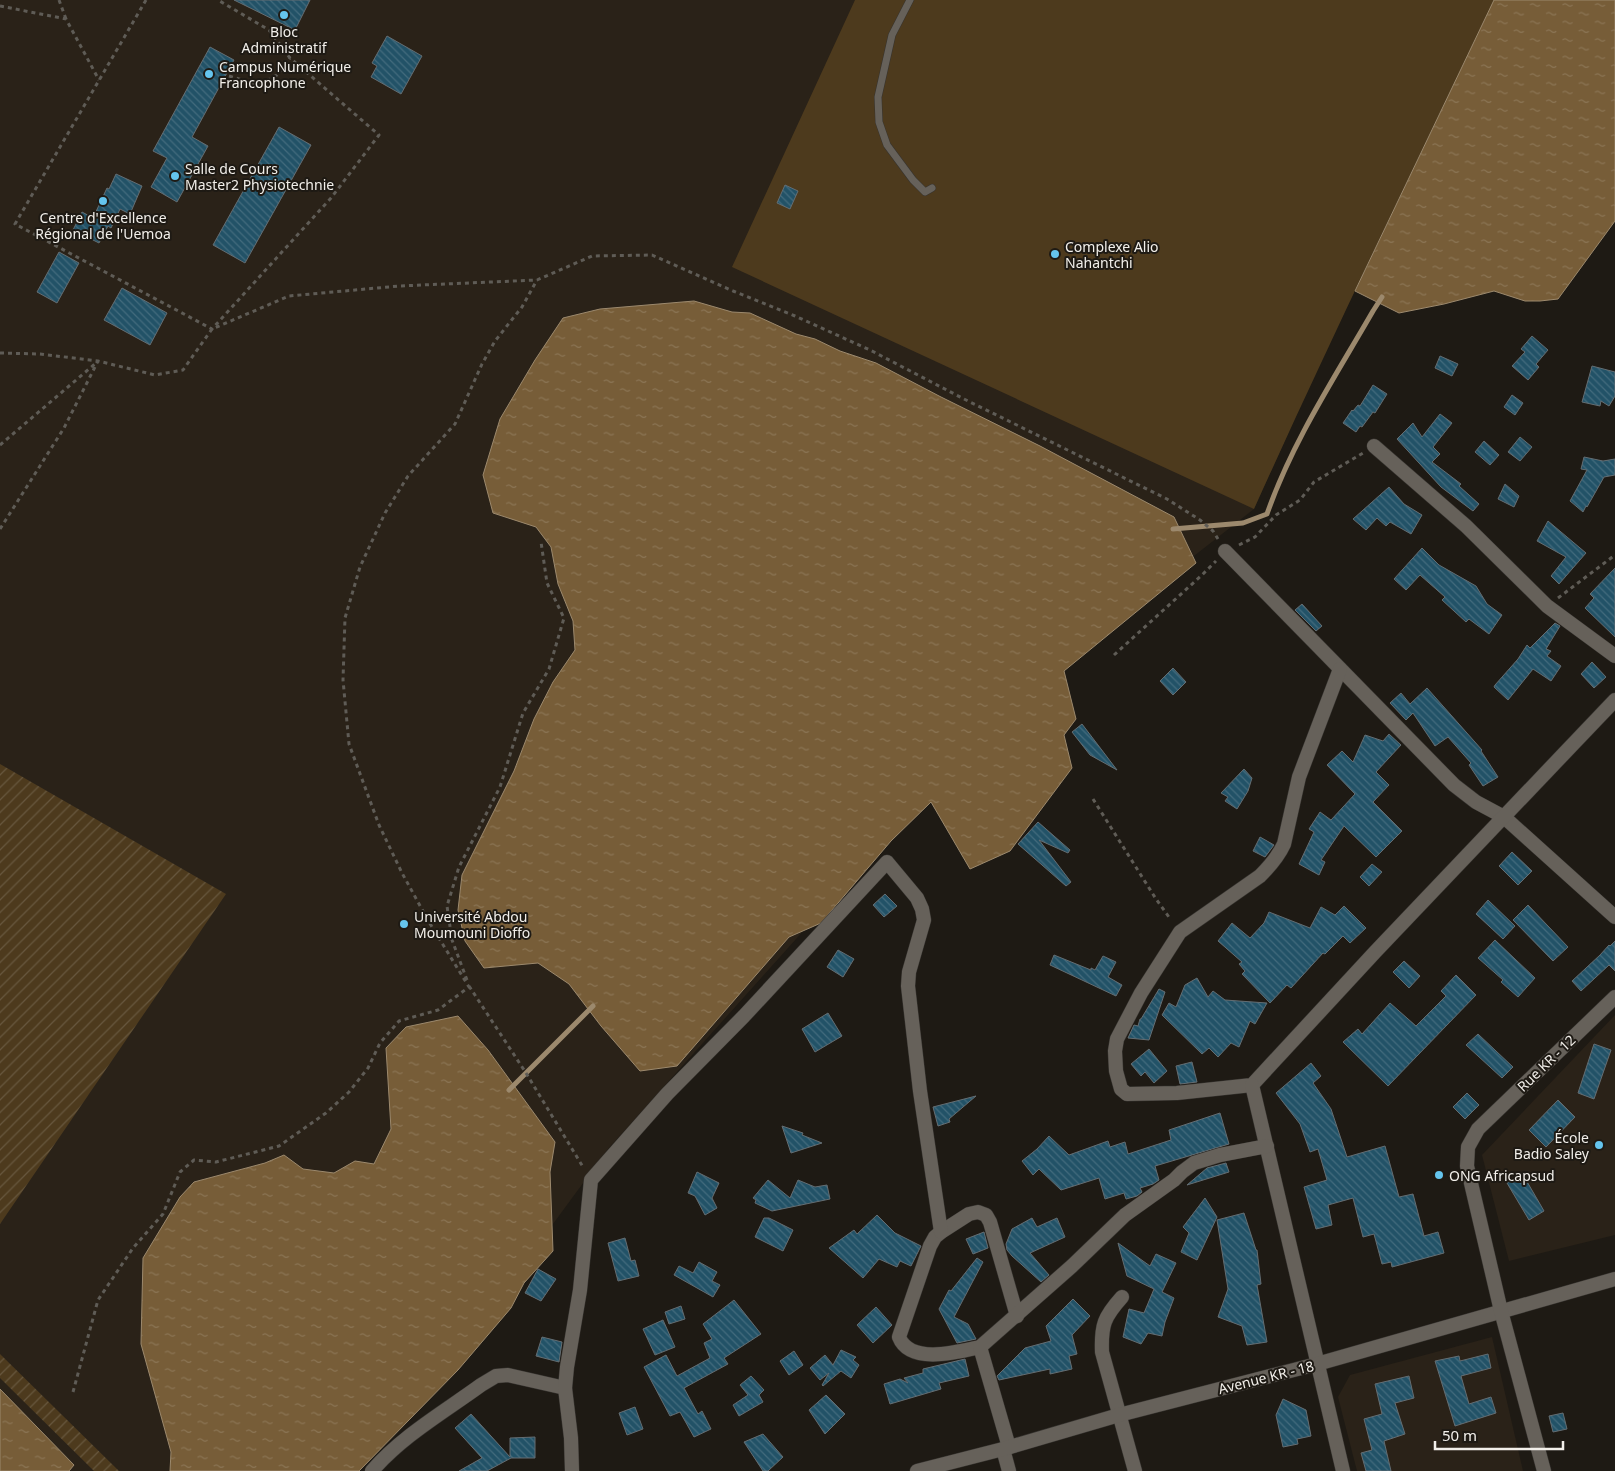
<svg xmlns="http://www.w3.org/2000/svg" width="1615" height="1471" font-family="'Noto Sans',sans-serif">
<style>
.built{fill:#2a2218}
.grass{fill:#4d3a1d}
.garden{fill:url(#garden-furrows)}
.water{fill:url(#water-ripples);stroke:#9c896d}
.lines{fill:none;stroke-linecap:round;stroke-linejoin:round}
.stream{stroke:#9c896d;stroke-width:5}
.building{fill:url(#building-back-hatch);stroke:#646d72}
.service-casing{stroke:#373430;stroke-width:8}
.minor-casing{stroke:#373430;stroke-width:15}
.path{stroke:#5f5c56;stroke-width:3;stroke-dasharray:4 4;stroke-linecap:butt}
.service{stroke:#66615a;stroke-width:7}
.minor{stroke:#66615a;stroke-width:14}
.poi-dot{fill:#65c5ee;stroke:#1e1a14;stroke-width:2}
.labels{text-anchor:middle;dominant-baseline:central;stroke-width:4;stroke-linejoin:round;paint-order:stroke}
.poi-label{font-size:14px;fill:#f2efea;stroke:#1e1a14;text-anchor:start}
.street-label{font-size:14px;fill:#f2efea;stroke:#1e1a14}
</style>
<defs>
<pattern id="garden-furrows" width="10" height="10" patternUnits="userSpaceOnUse" patternTransform="scale(1.25)"><rect width="10" height="10" fill="#4d3a1d"/><path d="M-1 1l2-2M0 10L10 0M9 11l2-2" fill="none" stroke="#67573e"/></pattern>
<pattern id="water-ripples" width="26" height="14" patternUnits="userSpaceOnUse" patternTransform="scale(1.25)"><rect width="26" height="14" fill="#775d38"/><path d="M2 4q2-2 4 0t4 0M15 11q2-2 4 0t4 0" fill="none" stroke="#8b7555"/></pattern>
<pattern id="building-back-hatch" width="6" height="6" patternUnits="userSpaceOnUse" patternTransform="scale(1.25)"><rect width="6" height="6" fill="#225267"/><path d="M-1 5l2 2M0 0l6 6M5-1l2 2" fill="none" stroke="#436b7d"/></pattern>
</defs>
<rect width="100%" height="100%" fill="#1e1a14"/>
<g class="built">
<polygon points="0,0 1615,0 1615,59 1389,219 1312,380 1254,509 1010,700 608,1149 520,1269 320,1471 0,1471"/>
<polygon points="1615,1015 1615,1235 1509,1261 1482,1155"/>
<polygon points="1492,1337 1523,1471 1357,1471 1338,1397 1350,1375"/>
</g>
<path class="grass" d="M855,0H1494C1413,169 1331,338 1254,509L732,267Z"/>
<g class="garden">
<polygon points="0,764 226,894 0,1224"/>
<polygon points="0,1354 119,1471 94,1471 0,1378"/>
</g>
<g class="water">
<polygon points="1494,0 1615,0 1615,221 1558,299 1540,301 1525,301 1494,291 1444,304 1399,313 1355,291"/>
<polygon points="694,301 732,312 750,313 796,334 815,339 840,351 876,363 941,397 1040,446 1174,517 1196,563 1064,671 1076,719 1064,735 1072,768 1010,851 970,869 931,802 891,841 821,923 789,937 677,1066 640,1071 601,1026 569,984 538,963 484,968 465,941 458,910 462,875 514,771 534,719 553,682 575,650 573,621 558,584 551,547 536,527 493,513 483,475 500,419 535,360 563,318 600,309"/>
<polygon points="458,1016 488,1050 555,1142 550,1172 553,1251 524,1283 511,1308 458,1370 359,1471 170,1471 171,1452 141,1344 143,1258 180,1197 194,1182 265,1163 284,1155 303,1169 334,1173 355,1161 374,1164 391,1129 386,1048 406,1027"/>
<polygon points="0,1389 74,1465 69,1471 0,1471"/>
</g>
<g class="lines">
<g class="stream">
<path d="M1173,529L1243,523L1267,514C1292,442 1335,377 1373,311L1382,297"/>
<polyline points="509,1090 593,1006"/>
</g>
</g>
<g class="building">
<polygon points="234,0 310,0 295,30"/>
<polygon points="387,36 422,56 401,94 371,77 377,66 372,63"/>
<polygon points="210,47 234,60 192,137 208,146 177,202 151,187 167,158 153,151"/>
<polygon points="279,127 311,145 245,263 213,245"/>
<polygon points="116,174 142,186 130,214 120,209 111,228 108,226 99,243 73,230 82,212 93,218 107,188 109,189"/>
<polygon points="785,185 798,191 790,209 777,203"/>
<polygon points="59,252 79,263 57,303 37,292"/>
<polygon points="122,288 167,313 150,345 104,320"/>
<polygon points="1532,336 1548,350 1536,364 1539,367 1528,380 1512,366 1525,352 1521,349"/>
<polygon points="1440,356 1458,364 1452,376 1435,368"/>
<polygon points="1592,366 1615,372 1615,396 1609,406 1601,401 1600,406 1582,402"/>
<polygon points="1373,385 1387,394 1375,413 1373,412 1362,427 1360,426 1356,432 1343,423 1352,410 1353,411 1358,405 1360,406"/>
<polygon points="1512,395 1523,403 1515,415 1504,407"/>
<polygon points="1440,414 1452,423 1433,447 1440,454 1432,462 1461,484 1459,486 1479,504 1473,511 1441,487 1397,439 1413,423 1422,437"/>
<polygon points="1520,437 1532,447 1520,461 1508,452"/>
<polygon points="1484,441 1499,455 1490,465 1475,452"/>
<polygon points="1584,457 1603,461 1615,459 1615,475 1604,477 1587,507 1586,506 1583,512 1570,501 1587,470 1581,469"/>
<polygon points="1505,484 1519,496 1514,507 1498,499"/>
<polygon points="1389,487 1404,504 1422,515 1411,534 1390,522 1386,526 1377,518 1366,530 1353,519"/>
<polygon points="1548,521 1586,553 1559,584 1551,576 1566,557 1537,541"/>
<polygon points="1422,548 1439,565 1476,586 1487,604 1502,615 1489,634 1469,619 1466,622 1442,600 1445,597 1420,575 1406,590 1394,579"/>
<polygon points="1615,568 1615,637 1585,608 1594,598 1590,594"/>
<polygon points="1302,604 1322,626 1316,631 1295,610"/>
<polygon points="1555,623 1560,626 1546,649 1551,651 1547,656 1561,666 1551,681 1533,669 1508,700 1494,687 1495,685 1518,659 1527,645 1530,648"/>
<polygon points="1592,662 1606,677 1594,688 1581,674"/>
<polygon points="1173,668 1186,682 1173,695 1160,681"/>
<polygon points="1427,688 1482,750 1481,751 1498,777 1483,786 1469,765 1471,763 1448,737 1435,746 1413,713 1406,720 1390,703 1401,693 1410,704"/>
<polygon points="1082,724 1117,770 1090,755 1072,732"/>
<polygon points="1389,734 1401,745 1376,772 1389,785 1373,802 1402,831 1376,857 1344,826 1321,860 1325,862 1319,875 1299,864 1314,832 1309,829 1320,812 1331,820 1355,794 1327,765 1342,751 1353,762 1365,735 1383,741"/>
<polygon points="1244,769 1252,778 1248,791 1237,809 1225,801 1228,797 1221,793"/>
<polygon points="1038,822 1070,850 1068,853 1039,840 1071,882 1066,886 1018,844"/>
<polygon points="1260,837 1274,845 1265,857 1253,851"/>
<polygon points="1512,852 1532,871 1518,885 1499,866"/>
<polygon points="1372,864 1382,872 1369,886 1360,877"/>
<polygon points="885,894 897,906 884,917 873,905"/>
<polygon points="1488,900 1515,926 1503,939 1476,914"/>
<polygon points="1528,905 1568,947 1553,961 1513,920"/>
<polygon points="1344,906 1366,928 1350,943 1343,936 1325,954 1323,953 1291,988 1287,985 1270,1003 1242,974 1245,971 1239,964 1242,962 1218,941 1232,923 1250,938 1264,923 1269,912 1310,928 1321,907 1335,915"/>
<polygon points="1495,940 1535,978 1518,997 1501,982 1503,980 1478,958"/>
<polygon points="1615,941 1615,971 1609,965 1581,991 1572,981 1600,955 1609,945 1610,946"/>
<polygon points="838,950 854,959 843,977 827,967"/>
<polygon points="1054,955 1091,970 1091,968 1095,970 1103,956 1116,962 1108,977 1122,985 1116,996 1050,965"/>
<polygon points="1404,961 1420,976 1409,988 1393,972"/>
<polygon points="1456,975 1476,995 1388,1086 1343,1042 1358,1029 1362,1034 1390,1003 1416,1026 1446,996 1441,991"/>
<polygon points="1197,978 1208,997 1213,991 1225,1000 1267,1003 1255,1024 1250,1021 1239,1047 1231,1043 1218,1057 1209,1048 1202,1054 1162,1015 1169,1003 1176,1007 1185,985"/>
<polygon points="1159,989 1165,992 1149,1040 1128,1038 1134,1025 1138,1026 1140,1019 1141,1019"/>
<polygon points="828,1013 842,1036 815,1052 802,1029"/>
<polygon points="1478,1034 1513,1067 1502,1078 1466,1045"/>
<polygon points="1594,1044 1611,1050 1594,1099 1578,1093"/>
<polygon points="1149,1049 1167,1071 1154,1083 1145,1072 1141,1076 1131,1064"/>
<polygon points="1192,1062 1197,1082 1180,1084 1176,1066"/>
<polygon points="1311,1063 1321,1076 1313,1083 1331,1109 1347,1157 1385,1146 1399,1197 1413,1194 1424,1236 1438,1232 1444,1253 1392,1267 1391,1262 1382,1264 1374,1234 1363,1237 1353,1198 1328,1205 1332,1225 1316,1229 1304,1187 1327,1180 1318,1149 1310,1152 1300,1124 1276,1093"/>
<polygon points="1467,1093 1479,1105 1465,1119 1453,1107"/>
<polygon points="976,1096 949,1119 950,1122 938,1126 933,1107"/>
<polygon points="1558,1100 1575,1117 1546,1147 1529,1130"/>
<polygon points="1220,1113 1229,1144 1155,1166 1159,1180 1153,1184 1140,1188 1142,1192 1137,1196 1126,1199 1124,1193 1105,1199 1099,1178 1061,1190 1039,1169 1033,1175 1022,1161 1037,1149 1049,1136 1069,1155 1108,1141 1110,1147 1125,1142 1128,1154 1171,1140 1169,1130"/>
<polygon points="782,1126 803,1133 802,1135 822,1143 791,1153"/>
<polygon points="1226,1163 1229,1172 1187,1185 1207,1168"/>
<polygon points="697,1172 719,1183 712,1198 717,1208 705,1215 695,1196 688,1193"/>
<polygon points="1522,1173 1544,1211 1529,1220 1507,1183"/>
<polygon points="768,1180 790,1198 798,1180 815,1187 827,1185 830,1199 772,1211 755,1203 756,1200 753,1198"/>
<polygon points="1205,1198 1217,1217 1197,1260 1181,1252 1189,1233 1183,1227"/>
<polygon points="1244,1213 1256,1250 1257,1250 1261,1284 1257,1285 1267,1342 1247,1345 1242,1326 1218,1317 1228,1289 1217,1220"/>
<polygon points="877,1215 895,1233 921,1246 911,1266 900,1261 897,1267 879,1259 863,1278 829,1248 854,1230 857,1234"/>
<polygon points="764,1218 769,1218 793,1230 783,1251 755,1237"/>
<polygon points="1032,1218 1037,1227 1057,1218 1065,1237 1030,1253 1049,1275 1041,1282 1012,1256 1007,1250 1006,1244 1012,1229"/>
<polygon points="984,1232 988,1248 973,1254 966,1239"/>
<polygon points="625,1238 631,1261 635,1260 639,1276 618,1281 608,1243"/>
<polygon points="1118,1243 1150,1266 1156,1254 1176,1263 1162,1292 1174,1298 1165,1322 1162,1336 1148,1333 1141,1344 1123,1337 1129,1309 1144,1313 1154,1289 1127,1276"/>
<polygon points="977,1258 983,1262 954,1317 968,1324 976,1339 957,1343 939,1309 949,1290 951,1291"/>
<polygon points="699,1262 717,1272 712,1281 720,1285 713,1297 674,1275 679,1266 693,1273"/>
<polygon points="538,1269 556,1279 541,1301 525,1293"/>
<polygon points="1073,1299 1090,1316 1072,1335 1077,1354 1069,1356 1072,1369 1050,1374 1050,1369 999,1380 997,1376 1025,1348 1051,1341 1046,1326"/>
<polygon points="734,1300 761,1334 724,1358 728,1364 684,1388 698,1414 702,1411 711,1429 694,1437 680,1412 670,1416 644,1367 666,1355 677,1376 710,1358 704,1343 712,1339 703,1324"/>
<polygon points="681,1306 685,1319 669,1324 665,1312"/>
<polygon points="876,1307 892,1325 873,1343 857,1325"/>
<polygon points="663,1320 675,1347 655,1355 643,1329"/>
<polygon points="542,1337 562,1342 559,1362 536,1356"/>
<polygon points="841,1350 856,1357 853,1360 859,1365 851,1378 841,1371 823,1386 822,1385 829,1373 820,1380 810,1368 825,1355 833,1365"/>
<polygon points="794,1351 803,1365 789,1375 780,1361"/>
<polygon points="1488,1354 1491,1368 1461,1376 1469,1404 1491,1397 1496,1413 1455,1426 1435,1361 1459,1356 1460,1361"/>
<polygon points="965,1359 969,1376 939,1383 941,1389 890,1404 884,1384 900,1379 908,1383 904,1378 923,1373 923,1369"/>
<polygon points="751,1376 764,1390 759,1395 763,1402 739,1416 733,1405 748,1395 740,1385"/>
<polygon points="1409,1376 1414,1398 1395,1403 1405,1434 1384,1441 1391,1471 1366,1471 1361,1453 1372,1450 1364,1419 1382,1414 1375,1384"/>
<polygon points="826,1395 845,1414 825,1434 809,1410"/>
<polygon points="1283,1399 1306,1410 1311,1436 1297,1439 1298,1444 1283,1447 1276,1415"/>
<polygon points="635,1407 643,1429 627,1435 619,1413"/>
<polygon points="1563,1413 1567,1429 1553,1432 1549,1416"/>
<polygon points="471,1414 510,1457 510,1438 535,1437 535,1458 511,1458 487,1471 459,1471 482,1458 455,1428"/>
<polygon points="763,1434 783,1457 768,1471 763,1471 744,1442"/>
</g>
<g class="lines">
<defs>
<polyline id="service" points="910,0 892,35 878,97 879,122 887,145 913,180 925,192 932,188"/>
<g id="minor">
<polyline points="1374,446 1466,526 1547,606 1615,656"/>
<polyline points="1225,551 1454,785 1476,802 1504,817 1615,917"/>
<path d="M1340,669L1299,777L1284,844C1278,857 1270,866 1260,876L1180,932L1141,993L1117,1039L1115,1051L1116,1071L1121,1089L1127,1094L1177,1093L1252,1085L1376,951L1615,700"/>
<polyline points="1252,1085 1343,1471"/>
<path d="M1122,1297C1104,1317 1101,1325 1102,1352L1135,1471"/>
<path d="M980,1347C958,1352 910,1365 899,1337L930,1246L935,1237L941,1232L969,1214L978,1212L986,1215L990,1222L1017,1316"/>
<polyline points="1009,1447 980,1347 1072,1266 1125,1215 1174,1180 1182,1172 1194,1163 1220,1155 1267,1146"/>
<polyline points="1003,1449 1009,1471"/>
<path d="M372,1471C402,1436 444,1412 481,1385L496,1376L508,1375L565,1388"/>
<polyline points="572,1471 571,1438 565,1388 567,1367 580,1290 591,1180 667,1094 744,1016 887,862 917,898 922,909 924,920 909,972 908,986 920,1091 941,1232"/>
<polyline points="917,1471 1003,1449 1119,1415 1317,1364 1615,1279"/>
<polyline points="1544,1471 1501,1311 1467,1166 1468,1147 1478,1129 1615,997"/>
</g>
</defs>
<use href="#service" class="service-casing"/>
<use href="#minor" class="minor-casing"/>
<g class="path">
<polyline points="59,0 66,19"/>
<polyline points="146,0 15,224 212,329 331,198 379,135 290,58 269,30 218,0"/>
<polyline points="0,6 66,19 99,80"/>
<polyline points="229,76 259,85 277,75 290,58"/>
<polyline points="0,353 40,354 98,361 155,375 183,370 212,329 289,296 399,286 537,280 592,256 652,255 733,291 795,316 870,350 964,399 1167,499 1200,520 1213,531 1218,539"/>
<polyline points="0,445 96,363"/>
<polyline points="0,529 64,428 98,361"/>
<polyline points="1239,545 1255,537 1276,515 1300,500 1314,482 1363,453"/>
<polyline points="1558,598 1615,555"/>
<polyline points="1114,655 1202,575 1216,561"/>
<polyline points="1093,799 1156,899 1171,920"/>
<polyline points="467,980 452,940 447,906 459,867 500,787 523,713 549,669 564,618 547,583 541,542"/>
<polyline points="469,986 526,1073 583,1167"/>
<polyline points="73,1392 98,1300 133,1248 163,1214 180,1172 194,1160 216,1162 279,1146 326,1113 349,1092 368,1068 380,1043 399,1021 438,1010 469,987 429,922 402,873 379,825 349,744 343,680 345,618 360,567 385,513 408,476 455,424 482,364 495,341 522,307 537,280"/>
</g>
<use href="#service" class="service"/>
<use href="#minor" class="minor"/>
</g>
<g class="poi-dot">
<circle cx="284" cy="15" r="5"/>
<circle cx="209" cy="74" r="5"/>
<circle cx="175" cy="176" r="5"/>
<circle cx="103" cy="201" r="5"/>
<circle cx="1055" cy="254" r="5"/>
<circle cx="404" cy="924" r="5"/>
<circle cx="1599" cy="1145" r="5"/>
<circle cx="1439" cy="1175" r="5"/>
</g>
<g class="labels">
<g class="poi-label">
<text x="284" y="31" text-anchor="middle">Bloc<tspan x="284" dy="16">Administratif</tspan></text>
<text x="219" y="66">Campus Numérique<tspan x="219" dy="16">Francophone</tspan></text>
<text x="185" y="168">Salle de Cours<tspan x="185" dy="16">Master2 Physiotechnie</tspan></text>
<text x="103" y="217" text-anchor="middle">Centre d'Excellence<tspan x="103" dy="16">Régional de l'Uemoa</tspan></text>
<text x="1065" y="246">Complexe Alio<tspan x="1065" dy="16">Nahantchi</tspan></text>
<text x="414" y="916">Université Abdou<tspan x="414" dy="16">Moumouni Dioffo</tspan></text>
<text x="1589" y="1137" text-anchor="end">École<tspan x="1589" dy="16">Badio Saley</tspan></text>
<text x="1449" y="1175">ONG Africapsud</text>
</g>
<g class="street-label">
<text transform="translate(1546 1063) rotate(-44)">Rue KR - 12</text>
<text transform="translate(1266 1377) rotate(-14)">Avenue KR - 18</text>
</g>
</g>
<path d="M1435 1441v8h128v-8" fill="none" stroke="#f2efea" stroke-width="2.5"/>
<text x="1442" y="1441" font-size="15" fill="#f2efea" stroke="#1e1a14" stroke-width="4" paint-order="stroke">50 m</text>
</svg>
